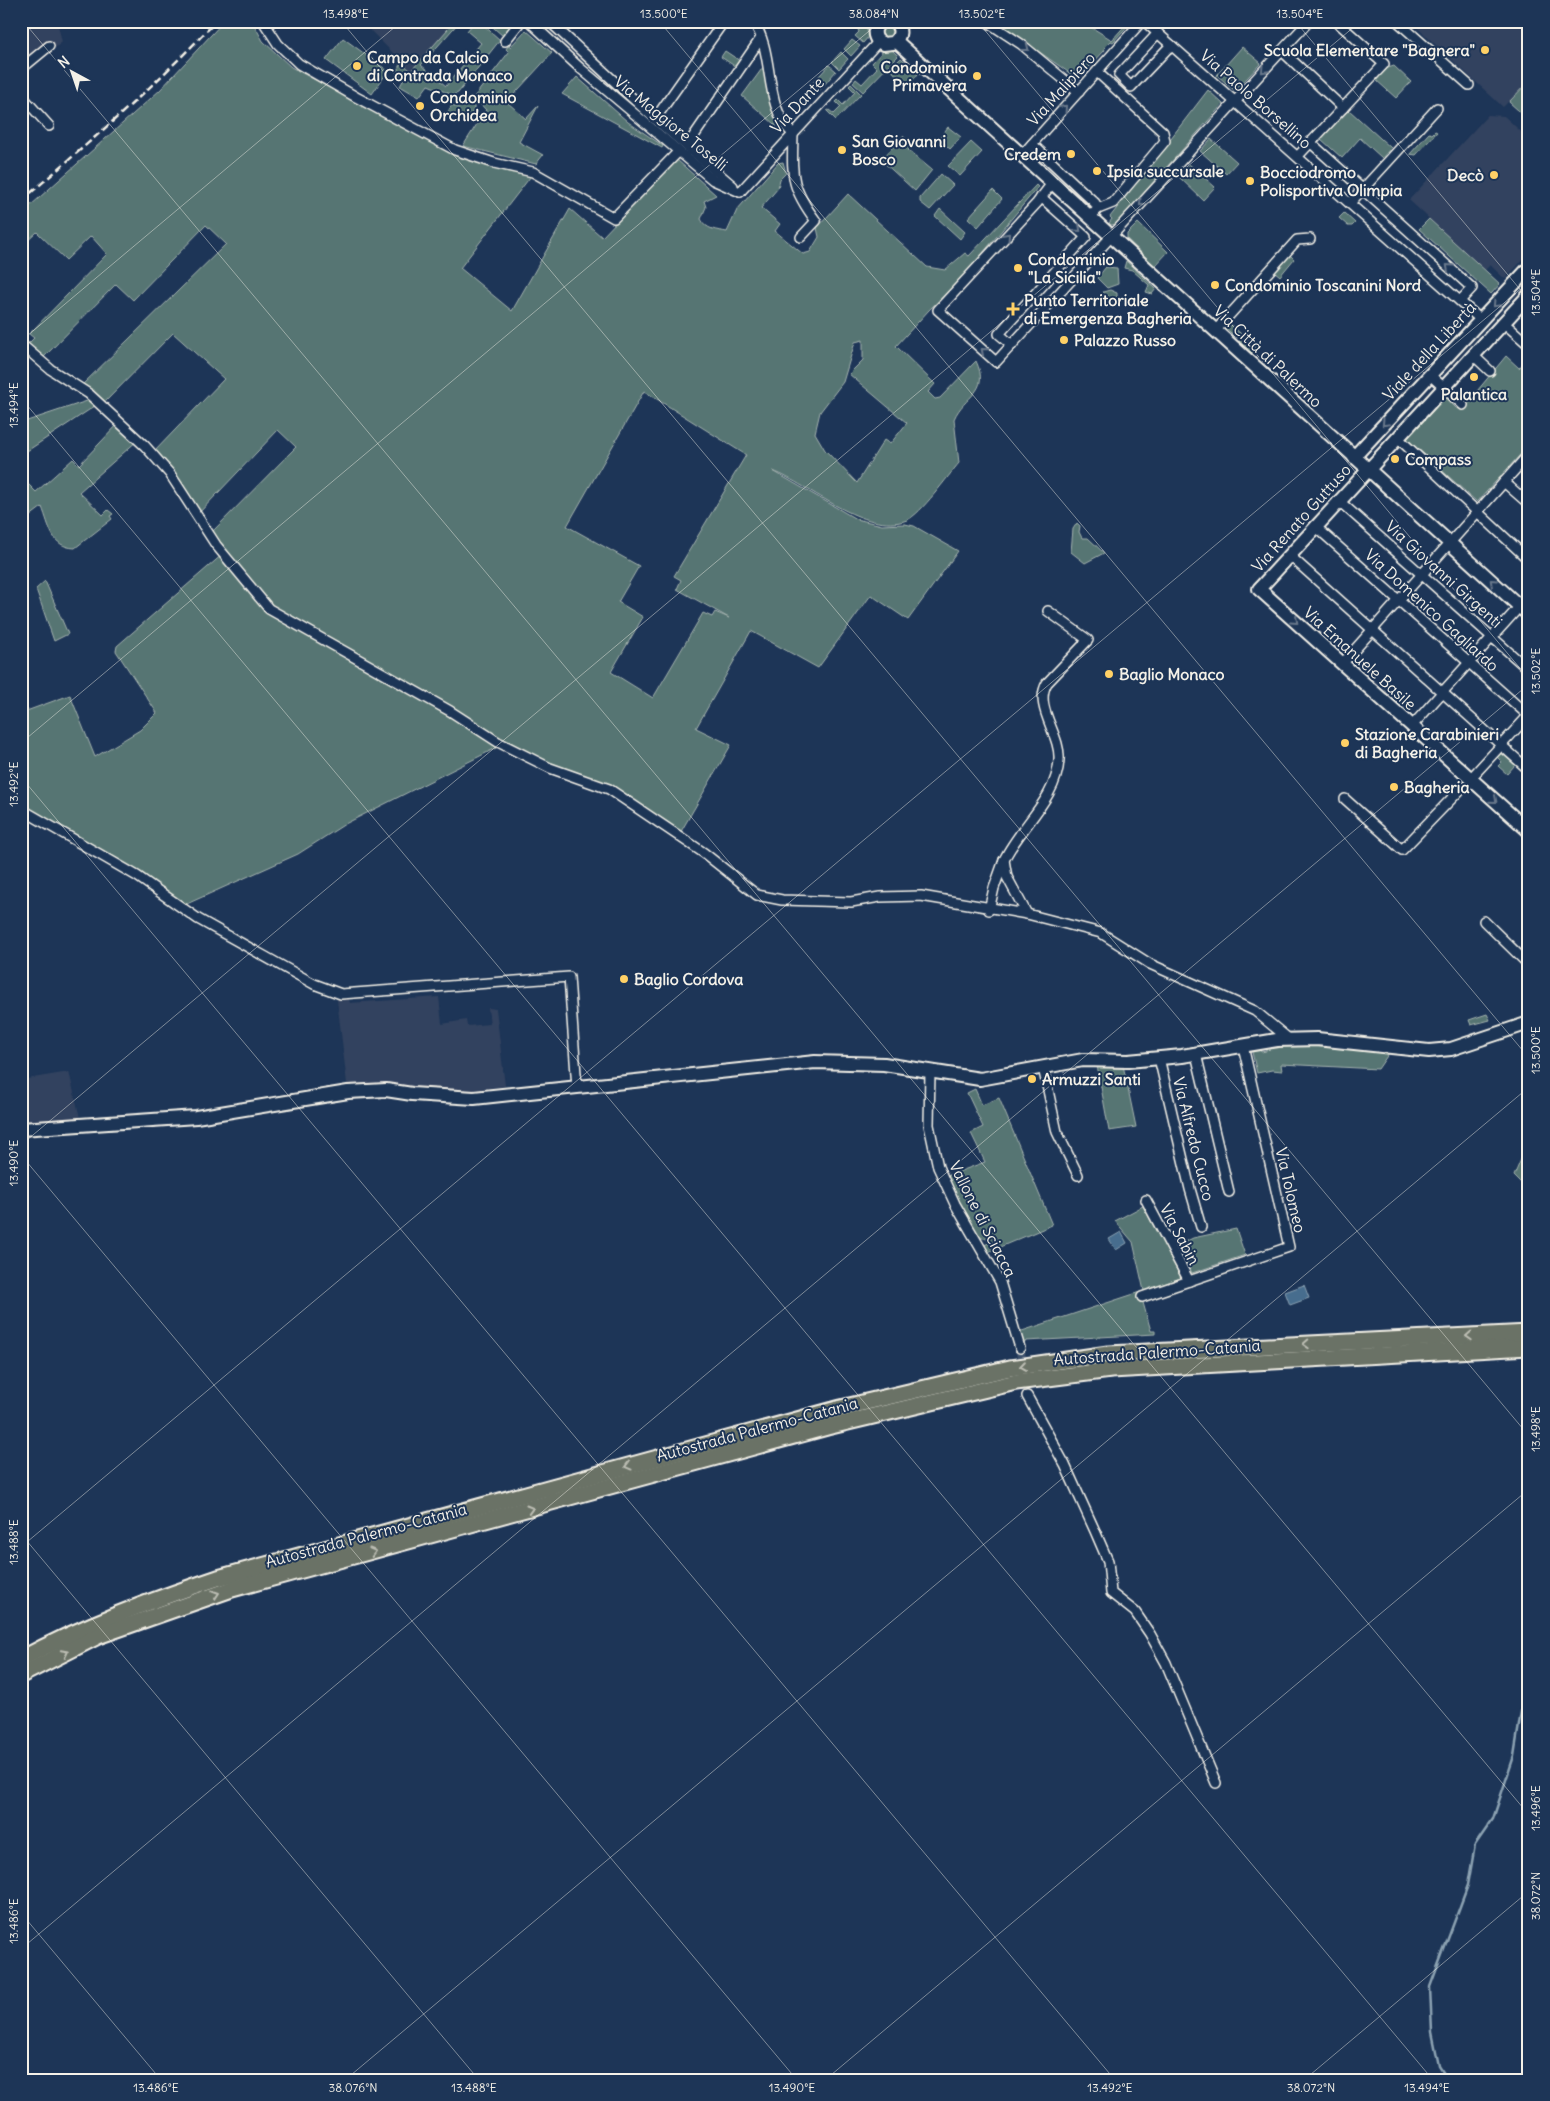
<svg xmlns="http://www.w3.org/2000/svg" width="1550" height="2101" font-family="Delius,sans-serif">
<style>
.built{fill:#33425f}
.green{fill:#567573;stroke:#a5b3ae;fill-rule:evenodd}
.water{fill:#466d8e;stroke:#8ca2b2}
.lines{fill:none;stroke-linecap:round;stroke-linejoin:round}
.stream{stroke:#8ca2b2;stroke-width:2.5}
.street-tunnel{stroke:#3d516d;stroke-width:9;stroke-dasharray:9 4.5;stroke-linecap:butt}
.street-casing{stroke:#f4f1e8;stroke-width:12}
.secondary-casing{stroke:#f4f1e8;stroke-width:16}
.highway-casing{stroke:#f4f1e8;stroke-width:19}
.street{stroke:#1d3557;stroke-width:9}
.secondary{stroke:#1d3557;stroke-width:12}
.highway{stroke:#6a7266;stroke-width:15}
.rail{stroke:#f4f1e8;stroke-width:2.5;stroke-dasharray:8 4;stroke-linecap:butt}
.oneway{stroke:#68778a}
.oneway2{stroke:#bdbeb4}
.ticks{fill:none;stroke:#f4f1e8;stroke-width:1;stroke-opacity:0.45}
.poi-dot{fill:#ffd166;stroke:#1d3557;stroke-width:2}
.labels{text-anchor:middle;dominant-baseline:central;stroke-width:4;stroke-linejoin:round;paint-order:stroke}
.poi-label{font-size:16px;font-weight:bold;fill:#f4f1e8;stroke:#1d3557;text-anchor:start}
.street-label{font-size:16px;fill:#f4f1e8;stroke:#1d3557}
.neatline{fill:none;stroke:#f4f1e8;stroke-width:2}
.ticks-label{font-size:12px;text-anchor:middle;fill:#f4f1e8}
</style>
<rect width="100%" height="100%" fill="#1d3557"/>
<filter id="ink" filterUnits="userSpaceOnUse"><feTurbulence type="fractalNoise" baseFrequency=".02" numOctaves="2"/><feDisplacementMap in="SourceGraphic" scale="10" xChannelSelector="R" yChannelSelector="G"/><feConvolveMatrix kernelMatrix="1 2 1 2 8 2 1 2 1" color-interpolation-filters="sRGB"/></filter>
<g filter="url(#ink)">
<g class="built">
<polygon points="21,21 57,21 62,42 21,78"/>
<polygon points="361,21 460,21 413,73"/>
<polygon points="1410,21 1529,21 1529,120 1508,102 1503,107"/>
<polygon points="1488,115 1504,116 1529,139 1529,253 1505,279 1490,265 1485,270 1409,200"/>
<polygon points="348,997 350,1003 439,997 442,1024 466,1020 467,1026 490,1024 488,1008 496,1009 505,1086 459,1092 413,1089 389,1084 347,1084 337,999"/>
<polygon points="69,1072 81,1122 21,1124 21,1080"/>
</g>
<g class="green">
<path d="M224,21H252L263,41L291,67L459,157C483,166 507,169 531,176L460,268L512,311L570,209L602,237L676,159L716,195L704,201L706,207L701,219C706,230 717,230 727,232L737,210L778,163L783,162L786,173L780,179L778,188L761,208L780,224L775,231L803,254L810,252L819,237L817,228L848,194L927,267L945,270L965,253L969,256L1036,185L1038,187L962,278L929,310L896,346L935,384L928,392L935,399L940,398L976,361C991,393 964,395 954,419L959,463C948,476 921,514 907,520C865,536 810,485 773,471L856,519L882,525L905,524L914,526L958,551L908,620L871,595L818,668L751,631L696,728L731,745L679,835L609,789L502,745L345,824L298,854L180,907L21,809V713L70,695L95,757L140,730L157,713L116,651L117,646L223,554L209,535L296,447L278,430L197,515L152,454L224,379L173,333L101,406L98,404L21,455V423L93,399L79,388L226,244L206,225L133,300L116,284L42,359L27,345L34,338L29,334L107,254L91,236L66,260L37,232L21,247V214L160,90ZM863,340V360L849,374L907,423L890,444L884,440L857,483L825,450L815,433L820,412L843,382L855,342ZM644,391L746,455L674,576L681,580L677,589L729,618L715,612L712,617L703,613L653,698L611,672L643,617L618,602L639,566L567,526Z"/>
<polygon points="455,21 460,21 421,65 446,86 481,43 467,31 475,21 479,21 500,40 458,93 453,95 428,85 419,97 400,86 404,79 396,73 401,62 411,71"/>
<polygon points="486,21 516,21 503,36"/>
<polygon points="862,21 870,30 869,36 863,43 855,36 859,32 857,27"/>
<polygon points="1009,21 1088,21 1086,24 1112,40 1129,21 1132,21 1113,42 1111,41 1104,48 1105,50 1078,79 1004,27"/>
<circle cx="887" cy="32" r="7"/>
<polygon points="526,30 552,53 507,102 526,119 538,106 519,142 543,155 536,164 463,146 486,110 474,97 509,52 506,49 508,46 510,47"/>
<polygon points="343,38 388,71 372,94 326,60"/>
<polygon points="852,40 860,46 851,56 844,49"/>
<polygon points="1242,47 1261,63 1235,91 1217,75"/>
<polygon points="885,49 891,49 898,56 863,92 853,83 856,79 862,84 877,68 872,63"/>
<polygon points="725,51 740,61 736,67 721,57"/>
<polygon points="841,52 848,59 839,69 832,62"/>
<polygon points="901,58 918,74 908,86 890,69"/>
<polygon points="829,65 836,71 818,92 811,85"/>
<polygon points="764,66 771,104 782,131 742,96"/>
<polygon points="1394,66 1411,82 1396,98 1376,80 1388,68"/>
<polygon points="577,77 628,122 663,146 662,148 562,94"/>
<polygon points="1529,81 1529,120 1509,102"/>
<polygon points="851,84 861,94 836,120 827,111 829,110 834,114 841,107 836,102 838,100 843,105 855,92 849,86"/>
<polygon points="1208,90 1223,104 1116,224 1111,225 1109,223 1112,219 1110,217"/>
<polygon points="467,99 474,106 474,110 465,123 447,113 452,105 459,108"/>
<polygon points="1349,110 1391,148 1382,158 1360,138 1342,158 1321,139"/>
<polygon points="948,127 961,137 950,149 939,139"/>
<polygon points="1435,131 1437,132 1416,155 1410,154 1429,133 1432,134"/>
<polygon points="903,136 912,145 908,150 932,170 915,191 881,160"/>
<polygon points="1211,139 1237,162 1226,174 1200,151"/>
<polygon points="971,142 982,152 960,176 948,166"/>
<polygon points="1189,164 1215,187 1203,200 1178,176"/>
<polygon points="941,174 953,185 930,210 920,202 920,198"/>
<polygon points="993,190 1002,199 978,227 968,218"/>
<polygon points="940,209 965,232 960,239 935,216"/>
<polygon points="1344,213 1355,223 1352,226 1348,226 1339,218"/>
<polygon points="1429,219 1500,284 1491,294 1419,229"/>
<polygon points="1138,223 1168,252 1155,266 1127,239 1127,234"/>
<polygon points="1289,254 1294,259 1280,276 1274,271"/>
<polygon points="1126,261 1156,289 1152,294 1146,292 1149,285 1132,270 1124,268"/>
<polygon points="1106,267 1117,268 1118,284 1107,288 1097,278"/>
<polygon points="1110,290 1117,293 1117,305 1103,292"/>
<polygon points="1228,322 1241,334 1237,338 1224,327"/>
<polygon points="1244,336 1256,348 1252,353 1239,341"/>
<polygon points="1506,356 1519,368 1529,357 1529,445 1477,502 1407,439 1445,397 1456,408 1463,408"/>
<path d="M119,423L138,440L79,492L103,515L108,510L113,514L110,516L112,519L75,548C51,547 50,527 42,507L21,523V477L36,492L73,459L79,465Z"/>
<polygon points="1077,523 1080,526 1079,532 1082,538 1088,538 1104,553 1085,563 1071,552 1073,529"/>
<polygon points="45,581 68,634 54,641 36,589"/>
<polygon points="1501,753 1515,765 1507,774 1498,766 1502,762 1497,757"/>
<polygon points="1487,1014 1490,1020 1471,1025 1469,1020"/>
<polygon points="1300,1042 1359,1048 1389,1053 1378,1069 1281,1064 1282,1071 1272,1070 1257,1073 1251,1048 1259,1048 1261,1052 1266,1051 1266,1047"/>
<polygon points="1097,1065 1123,1065 1136,1127 1109,1131"/>
<polygon points="975,1089 982,1105 999,1098 1052,1225 988,1252 984,1245 989,1243 987,1238 981,1238 967,1217 947,1176 985,1162 971,1133 983,1127 967,1093"/>
<polygon points="1529,1149 1529,1191 1514,1176 1522,1157"/>
<polygon points="1143,1206 1181,1278 1144,1291 1133,1242 1115,1221"/>
<polygon points="1236,1229 1245,1255 1192,1273 1177,1246 1193,1238"/>
<polygon points="1140,1292 1151,1331 1155,1331 1155,1334 1026,1341 1023,1345 1019,1332"/>
</g>
<g class="water">
<polygon points="1121,1232 1127,1243 1116,1250 1109,1239"/>
<polygon points="1304,1285 1309,1298 1290,1305 1285,1292"/>
</g>
<g class="lines">
<polyline class="stream" points="1448,2080 1439,2066 1432,2032 1430,1987 1468,1885 1475,1845 1493,1819 1514,1756 1524,1693 1526,1607 1529,1599"/>
<polyline class="street-tunnel" points="1020,1348 1027,1396"/>
<defs>
<g id="street">
<polyline points="263,21 278,44 299,64 356,97 455,150 494,163 533,172 614,218 678,152"/>
<polyline points="529,21 580,68 713,180 740,192"/>
<polyline points="549,21 655,119 733,186"/>
<path d="M753,21C776,54 762,105 793,134C792,176 790,186 816,221L801,237"/>
<polyline points="986,21 1021,44 1079,92"/>
<polyline points="1144,21 1481,320"/>
<polyline points="1397,21 1469,85"/>
<polyline points="1158,33 1119,75 1131,87 1171,45"/>
<polyline points="505,41 521,21"/>
<polyline points="1282,51 1343,108"/>
<polyline points="21,69 49,46"/>
<polyline points="21,95 49,126"/>
<polyline points="655,119 724,21"/>
<polyline points="1310,142 1472,288 1460,301"/>
<polyline points="1032,144 1095,203 1098,209"/>
<polyline points="687,146 761,38"/>
<polyline points="1023,154 1142,21"/>
<polyline points="1298,156 1384,64 1336,21"/>
<polyline points="1053,182 1037,203 938,310 996,362 1309,21"/>
<polyline points="740,192 879,41"/>
<polyline points="1351,202 1437,108"/>
<polyline points="1091,216 1098,209 1113,203 1165,141 1163,132 1097,72"/>
<polyline points="1503,322 1529,345"/>
<polyline points="1216,330 1297,240 1310,239"/>
<polyline points="21,344 50,369 89,394 145,446 170,474 216,545 269,609 450,711 498,742 550,768 609,789 704,853 757,895 782,900 851,902 880,897 921,896 1027,914 1101,933 1150,964 1255,1011 1290,1040"/>
<polyline points="1012,345 999,334 1086,237 1041,197"/>
<polyline points="1473,355 1490,371"/>
<polyline points="1430,375 1463,405"/>
<polyline points="1397,437 1529,560"/>
<polyline points="1504,482 1529,504"/>
<polyline points="1338,500 1529,670"/>
<polyline points="1315,526 1529,716"/>
<polyline points="1289,555 1529,770"/>
<polyline points="1342,664 1529,454"/>
<polyline points="1412,726 1529,596"/>
<polyline points="1470,779 1529,715"/>
<polyline points="1345,799 1402,850 1459,791"/>
<polyline points="21,809 137,876 198,919 314,984 341,994 569,977 577,1088"/>
<polyline points="1518,821 1529,810"/>
<path d="M1004,860C1020,826 1057,799 1059,760C1061,734 1033,707 1047,683L1088,640L1048,611"/>
<polyline points="989,910 994,888 1004,860 1007,877 1027,914"/>
<polyline points="1484,921 1529,965"/>
<polyline points="1196,1054 1229,1192"/>
<polyline points="1159,1058 1190,1189 1201,1227"/>
<polyline points="1043,1067 1057,1132 1078,1175"/>
<polyline points="930,1072 929,1125 938,1167 955,1204 1000,1282 1020,1348"/>
<polyline points="1146,1200 1189,1281"/>
<polyline points="1142,1297 1289,1247 1243,1046"/>
<polyline points="1027,1396 1065,1465 1095,1531 1108,1561 1111,1593 1135,1612 1150,1634 1166,1663 1216,1783"/>
</g>
<g id="secondary">
<path d="M881,21C874,27 873,33 877,40L883,44L893,43C901,37 902,28 894,21"/>
<polyline points="896,41 1529,615"/>
<polyline points="1529,295 1259,589 1529,831"/>
<polyline points="1354,457 1529,268"/>
<polyline points="21,1129 196,1117 348,1092 386,1090 412,1094 474,1098 815,1062 884,1064 980,1079 1083,1060 1128,1061 1182,1056 1277,1040 1317,1039 1429,1051 1451,1049 1529,1023"/>
</g>
<g id="highway">
<path d="M21,1659C84,1625 150,1601 218,1578L841,1408L1010,1368L1108,1354L1529,1333"/>
<polyline points="21,1675 98,1636 232,1589 827,1427 1016,1382 1111,1370 1529,1347"/>
</g>
</defs>
<use href="#street" class="street-casing"/>
<use href="#secondary" class="secondary-casing"/>
<use href="#highway" class="highway-casing"/>
<use href="#street" class="street"/>
<use href="#secondary" class="secondary"/>
<use href="#highway" class="highway"/>
<path class="rail" d="M21,201C89,143 155,86 216,21"/>
</g>
<defs><path id="oneway-chevron" d="M-2-3.5L2.5 0L-2 3.5" fill="none" stroke-width="1.6" stroke-linecap="round" stroke-linejoin="round" transform="scale(1.25)"/></defs>
<g class="oneway">
<use href="#oneway-chevron" transform="translate(1026 48) rotate(38)"/>
<use href="#oneway-chevron" transform="translate(1264 70) rotate(133)"/>
<use href="#oneway-chevron" transform="translate(1064 108) rotate(-48)"/>
<use href="#oneway-chevron" transform="translate(1142 203) rotate(133)"/>
<use href="#oneway-chevron" transform="translate(1078 229) rotate(42)"/>
<use href="#oneway-chevron" transform="translate(1007 236) rotate(-48)"/>
<use href="#oneway-chevron" transform="translate(1449 267) rotate(-138)"/>
<use href="#oneway-chevron" transform="translate(1496 304) rotate(133)"/>
<use href="#oneway-chevron" transform="translate(984 351) rotate(-139)"/>
<use href="#oneway-chevron" transform="translate(1385 423) rotate(133)"/>
<use href="#oneway-chevron" transform="translate(1493 582) rotate(-138)"/>
<use href="#oneway-chevron" transform="translate(1295 621) rotate(42)"/>
<use href="#oneway-chevron" transform="translate(1494 800) rotate(41)"/>
</g>
<g class="oneway2">
<use href="#oneway-chevron" transform="translate(1469 1336) rotate(177)"/>
<use href="#oneway-chevron" transform="translate(1306 1344) rotate(177)"/>
<use href="#oneway-chevron" transform="translate(1023 1366) rotate(172)"/>
<use href="#oneway-chevron" transform="translate(628 1466) rotate(165)"/>
<use href="#oneway-chevron" transform="translate(530 1509) rotate(-16)"/>
<use href="#oneway-chevron" transform="translate(373 1552) rotate(-15)"/>
<use href="#oneway-chevron" transform="translate(216 1594) rotate(-18)"/>
<use href="#oneway-chevron" transform="translate(65 1653) rotate(-27)"/>
</g>
</g>
<path class="ticks" d="M23,21L1529,1815M341,21L1529,1436M659,21L1529,1058M977,21L1529,679M1295,21L1529,300M21,341L402,21M21,398L1433,2080M21,743L881,21M21,777L1115,2080M21,1145L1361,21M21,1155L797,2080M21,1534L479,2080M21,1547L1529,282M21,1913L161,2080M21,1949L1529,684M345,2080L1529,1087M825,2080L1529,1489M1304,2080L1529,1891"/>
<g class="poi-dot">
<circle cx="1485" cy="50" r="5"/>
<circle cx="357" cy="66" r="5"/>
<circle cx="977" cy="76" r="5"/>
<circle cx="420" cy="106" r="5"/>
<circle cx="842" cy="150" r="5"/>
<circle cx="1071" cy="154" r="5"/>
<circle cx="1097" cy="171" r="5"/>
<circle cx="1494" cy="175" r="5"/>
<circle cx="1250" cy="181" r="5"/>
<circle cx="1018" cy="268" r="5"/>
<circle cx="1215" cy="285" r="5"/>
<path d="M1010.5 301.5h5v5h5v5h-5v5h-5v-5h-5v-5h5z"/>
<circle cx="1064" cy="340" r="5"/>
<circle cx="1474" cy="377" r="5"/>
<circle cx="1395" cy="459" r="5"/>
<circle cx="1109" cy="674" r="5"/>
<circle cx="1345" cy="743" r="5"/>
<circle cx="1394" cy="787" r="5"/>
<circle cx="624" cy="979" r="5"/>
<circle cx="1032" cy="1079" r="5"/>
</g>
<g class="labels">
<g class="poi-label">
<text x="1475" y="50" text-anchor="end">Scuola Elementare "Bagnera"</text>
<text x="367" y="57">Campo da Calcio<tspan x="367" dy="18">di Contrada Monaco</tspan></text>
<text x="967" y="67" text-anchor="end">Condominio<tspan x="967" dy="18">Primavera</tspan></text>
<text x="430" y="97">Condominio<tspan x="430" dy="18">Orchidea</tspan></text>
<text x="852" y="141">San Giovanni<tspan x="852" dy="18">Bosco</tspan></text>
<text x="1061" y="154" text-anchor="end">Credem</text>
<text x="1107" y="171">Ipsia succursale</text>
<text x="1260" y="172">Bocciodromo<tspan x="1260" dy="18">Polisportiva Olimpia</tspan></text>
<text x="1484" y="175" text-anchor="end">Decò</text>
<text x="1028" y="259">Condominio<tspan x="1028" dy="18">"La Sicilia"</tspan></text>
<text x="1225" y="285">Condominio Toscanini Nord</text>
<text x="1024" y="300">Punto Territoriale<tspan x="1024" dy="18">di Emergenza Bagheria</tspan></text>
<text x="1074" y="340">Palazzo Russo</text>
<text x="1474" y="394" text-anchor="middle">Palantica</text>
<text x="1405" y="459">Compass</text>
<text x="1119" y="674">Baglio Monaco</text>
<text x="1355" y="734">Stazione Carabinieri<tspan x="1355" dy="18">di Bagheria</tspan></text>
<text x="1404" y="787">Bagheria</text>
<text x="634" y="979">Baglio Cordova</text>
<text x="1042" y="1079">Armuzzi Santi</text>
</g>
<g class="street-label">
<text transform="translate(1061 89) rotate(-48)">Via Malipiero</text>
<text transform="translate(1256 99) rotate(41)">Via Paolo Borsellino</text>
<text transform="translate(797 105) rotate(-47)">Via Dante</text>
<text transform="translate(671 123) rotate(39)">Via Maggiore Toselli</text>
<text transform="translate(1429 351) rotate(-47)">Viale della Libertà</text>
<text transform="translate(1268 356) rotate(43)">Via Città di Palermo</text>
<text transform="translate(1301 518) rotate(-48)">Via Renato Guttuso</text>
<text transform="translate(1444 574) rotate(42)">Via Giovanni Girgenti</text>
<text transform="translate(1432 610) rotate(42)">Via Domenico Gagliardo</text>
<text transform="translate(1360 658) rotate(42)">Via Emanuele Basile</text>
<text transform="translate(1194 1139) rotate(76)">Via Alfredo Cucco</text>
<text transform="translate(1291 1190) rotate(77)">Via Tolomeo</text>
<text transform="translate(983 1219) rotate(63)">Vallone di Sciacca</text>
<text transform="translate(1180 1234) rotate(62)">Via Sabin</text>
<text transform="translate(1157 1352) rotate(-4)">Autostrada Palermo-Catania</text>
<text transform="translate(757 1429) rotate(-15)">Autostrada Palermo-Catania</text>
<text transform="translate(366 1535) rotate(-15)">Autostrada Palermo-Catania</text>
</g>
</g>
<rect width="1550" height="2101" fill="none" stroke="#1d3557" stroke-width="55"/>
<g transform="translate(72 72) rotate(320)" stroke="#1d3557" stroke-width="4" paint-order="stroke">
<path d="M0-4L9 19L0 12L-9 19Z" fill="#f4f1e8"/>
<text y="-8" font-size="14" font-weight="bold" text-anchor="middle" fill="#f4f1e8">N</text>
</g>
<rect x="28" y="28" width="1494" height="2046" class="neatline"/>
<g class="ticks-label">
<text x="346" y="18">13.498°E</text>
<text x="664" y="18">13.500°E</text>
<text x="874" y="18">38.084°N</text>
<text x="982" y="18">13.502°E</text>
<text x="1300" y="18">13.504°E</text>
<text transform="translate(1536 292) rotate(-90)" y="4">13.504°E</text>
<text transform="translate(14 405) rotate(-90)" y="4">13.494°E</text>
<text transform="translate(1536 671) rotate(-90)" y="4">13.502°E</text>
<text transform="translate(14 784) rotate(-90)" y="4">13.492°E</text>
<text transform="translate(1536 1050) rotate(-90)" y="4">13.500°E</text>
<text transform="translate(14 1163) rotate(-90)" y="4">13.490°E</text>
<text transform="translate(1536 1429) rotate(-90)" y="4">13.498°E</text>
<text transform="translate(14 1542) rotate(-90)" y="4">13.488°E</text>
<text transform="translate(1536 1808) rotate(-90)" y="4">13.496°E</text>
<text transform="translate(1536 1896) rotate(-90)" y="4">38.072°N</text>
<text transform="translate(14 1921) rotate(-90)" y="4">13.486°E</text>
<text x="156" y="2092">13.486°E</text>
<text x="353" y="2092">38.076°N</text>
<text x="474" y="2092">13.488°E</text>
<text x="792" y="2092">13.490°E</text>
<text x="1110" y="2092">13.492°E</text>
<text x="1311" y="2092">38.072°N</text>
<text x="1427" y="2092">13.494°E</text>
</g>
</svg>
